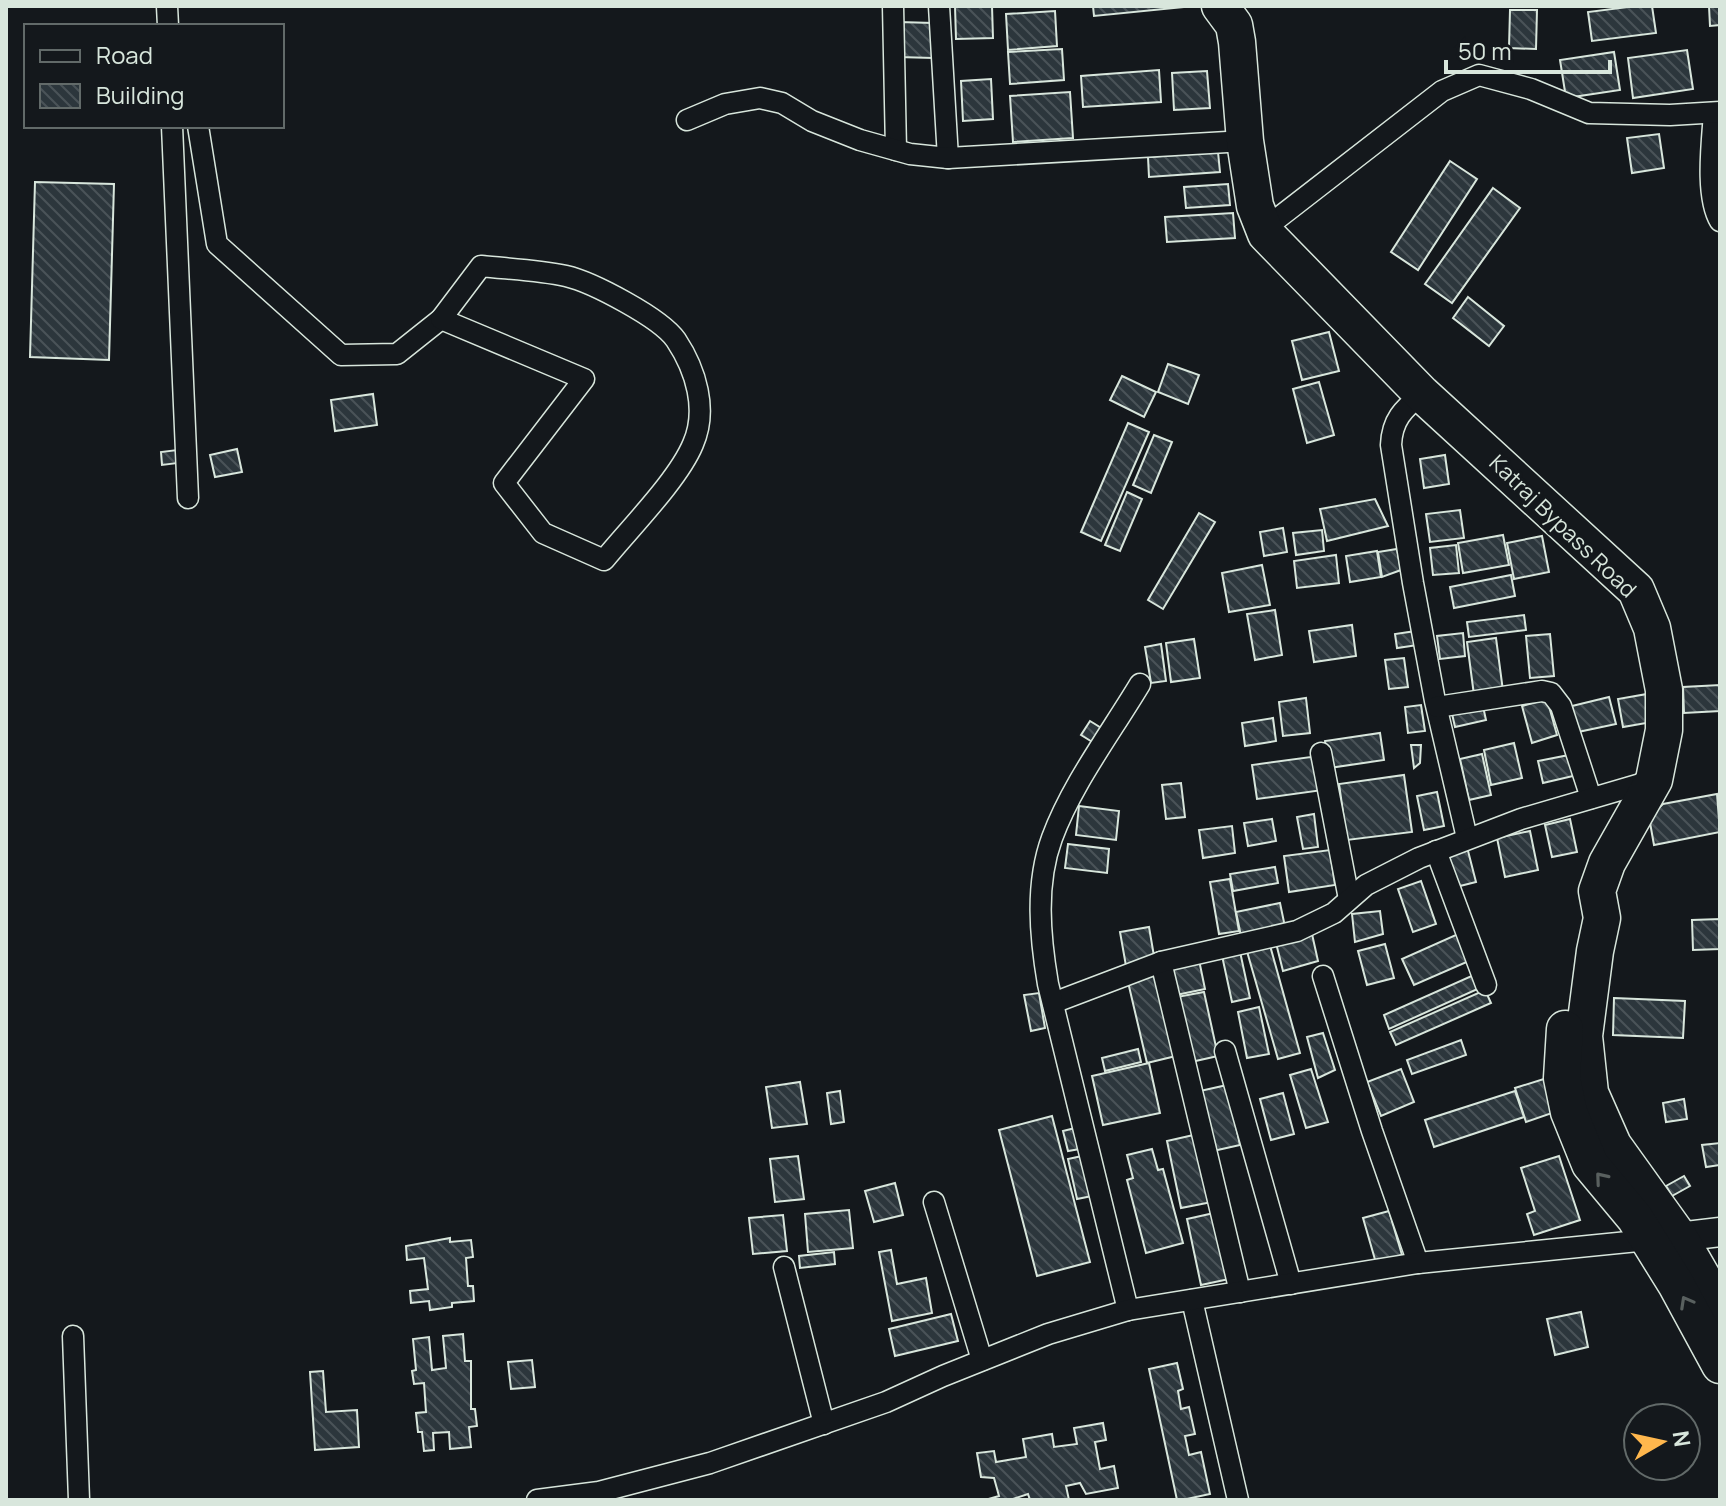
<svg xmlns="http://www.w3.org/2000/svg" width="1726" height="1506" font-family="Manrope,sans-serif">
<style>
.building{fill:url(#building-back-hatch);stroke:#d8e6dc;stroke-width:2}
.lines{fill:none;stroke-linecap:round;stroke-linejoin:round}
.street-casing{stroke:#d8e6dc;stroke-width:23}
.secondary-casing{stroke:#d8e6dc;stroke-width:31}
.highway-casing{stroke:#d8e6dc;stroke-width:39}
.street{stroke:#14181c;stroke-width:20}
.secondary{stroke:#14181c;stroke-width:28}
.highway{stroke:#14181c;stroke-width:36}
.oneway{stroke:#59605f}
.labels{text-anchor:middle;dominant-baseline:central;stroke-width:6;stroke-linejoin:round;paint-order:stroke}
.street-label{font-size:22px;fill:#d8e6dc;stroke:#14181c}
</style>
<defs>
<pattern id="building-back-hatch" width="6" height="6" patternUnits="userSpaceOnUse" patternTransform="scale(2)"><rect width="6" height="6" fill="#2c363c"/><path d="M-1 5l2 2M0 0l6 6M5-1l2 2" fill="none" stroke="#4a5358"/></pattern>
</defs>
<rect width="100%" height="100%" fill="#14181c"/>
<g class="building">
<polygon points="955,6 992,6 993,38 956,39"/>
<polygon points="1093,6 1194,6 1094,16"/>
<polygon points="1636,6 1652,6 1656,33 1592,41 1588,12"/>
<polygon points="1709,6 1720,6 1720,25 1710,26"/>
<polygon points="1510,10 1537,10 1536,49 1509,48"/>
<polygon points="1055,11 1057,46 1008,50 1006,14"/>
<polygon points="899,22 933,23 933,58 898,57"/>
<polygon points="1062,49 1064,80 1010,84 1008,52"/>
<polygon points="1687,50 1693,89 1633,98 1628,58"/>
<polygon points="1614,52 1620,90 1566,98 1560,60"/>
<polygon points="1159,70 1161,102 1083,107 1081,76"/>
<polygon points="1207,71 1210,108 1174,110 1172,73"/>
<polygon points="991,79 993,119 963,121 961,81"/>
<polygon points="1070,92 1073,138 1013,142 1010,96"/>
<polygon points="1659,134 1664,168 1632,173 1627,138"/>
<polygon points="1218,152 1220,172 1149,177 1148,157"/>
<polygon points="1450,161 1477,179 1418,270 1391,252"/>
<polygon points="35,182 114,184 109,360 30,357"/>
<polygon points="1228,184 1230,205 1186,208 1184,187"/>
<polygon points="1493,188 1520,208 1452,303 1425,284"/>
<polygon points="1233,213 1235,238 1167,242 1165,217"/>
<polygon points="1468,297 1504,326 1489,346 1453,318"/>
<polygon points="1329,332 1339,371 1302,380 1292,341"/>
<polygon points="1168,364 1199,375 1188,404 1158,392"/>
<polygon points="1122,376 1156,392 1144,417 1110,400"/>
<polygon points="1319,382 1334,435 1307,443 1293,389"/>
<polygon points="373,394 377,425 335,431 331,400"/>
<polygon points="1128,423 1149,432 1101,541 1081,532"/>
<polygon points="1154,435 1172,442 1151,493 1133,485"/>
<polygon points="237,449 242,472 215,477 210,455"/>
<polygon points="177,450 178,463 162,465 161,452"/>
<polygon points="1445,455 1449,484 1424,488 1420,459"/>
<polygon points="1127,492 1142,499 1120,551 1105,545"/>
<polygon points="1375,499 1388,526 1327,541 1320,509"/>
<polygon points="1460,510 1464,538 1430,542 1426,514"/>
<polygon points="1199,513 1215,522 1163,609 1148,600"/>
<polygon points="1283,528 1287,552 1264,556 1260,532"/>
<polygon points="1322,530 1324,551 1296,555 1293,533"/>
<polygon points="1503,535 1509,565 1463,573 1458,543"/>
<polygon points="1542,536 1549,572 1514,579 1507,543"/>
<polygon points="1456,545 1459,573 1433,575 1430,548"/>
<polygon points="1397,549 1401,570 1382,577 1378,552"/>
<polygon points="1377,551 1381,577 1350,582 1346,556"/>
<polygon points="1336,555 1339,583 1297,588 1294,561"/>
<polygon points="1262,565 1270,605 1229,612 1222,573"/>
<polygon points="1511,575 1515,596 1454,608 1450,587"/>
<polygon points="1275,610 1282,655 1255,660 1247,614"/>
<polygon points="1524,615 1526,630 1469,637 1467,622"/>
<polygon points="1352,625 1356,656 1314,662 1309,631"/>
<polygon points="1416,631 1418,645 1397,648 1395,634"/>
<polygon points="1463,633 1465,656 1440,659 1437,636"/>
<polygon points="1550,634 1554,676 1530,678 1526,636"/>
<polygon points="1496,638 1503,691 1474,695 1467,642"/>
<polygon points="1194,639 1200,678 1171,682 1166,643"/>
<polygon points="1161,644 1166,681 1151,683 1145,647"/>
<polygon points="1404,658 1408,687 1389,689 1385,660"/>
<polygon points="1720,685 1720,711 1684,713 1683,687"/>
<polygon points="1647,694 1652,722 1623,727 1618,699"/>
<polygon points="1609,697 1616,724 1578,732 1572,706"/>
<polygon points="1306,698 1310,733 1283,736 1279,702"/>
<polygon points="1547,699 1557,735 1532,743 1522,706"/>
<polygon points="1482,702 1486,720 1455,727 1451,709"/>
<polygon points="1421,705 1425,731 1408,733 1405,707"/>
<polygon points="1273,718 1276,741 1245,746 1242,723"/>
<polygon points="1090,721 1103,729 1094,743 1081,735"/>
<polygon points="1380,733 1384,760 1329,768 1325,741"/>
<polygon points="1514,743 1522,778 1491,785 1484,750"/>
<polygon points="1411,745 1421,745 1420,763 1414,768"/>
<polygon points="1482,754 1491,795 1469,800 1460,759"/>
<polygon points="1569,755 1573,776 1543,783 1538,761"/>
<polygon points="1318,756 1323,790 1257,799 1252,765"/>
<polygon points="1404,775 1412,832 1347,840 1339,784"/>
<polygon points="1181,783 1185,817 1166,819 1162,785"/>
<polygon points="1437,792 1444,826 1424,830 1417,796"/>
<polygon points="1717,794 1720,832 1654,845 1649,817 1663,804"/>
<polygon points="1079,806 1119,811 1116,840 1076,835"/>
<polygon points="1314,814 1318,847 1303,849 1297,817"/>
<polygon points="1272,819 1276,841 1248,846 1244,823"/>
<polygon points="1570,819 1577,852 1552,857 1545,825"/>
<polygon points="1232,826 1235,853 1203,858 1199,830"/>
<polygon points="1530,831 1538,870 1505,877 1497,838"/>
<polygon points="1068,844 1109,849 1107,873 1065,868"/>
<polygon points="1467,847 1476,882 1452,888 1444,853"/>
<polygon points="1330,850 1335,885 1289,892 1284,856"/>
<polygon points="1275,867 1278,883 1233,891 1230,874"/>
<polygon points="1230,879 1239,931 1219,934 1210,882"/>
<polygon points="1421,881 1436,924 1413,932 1398,889"/>
<polygon points="1280,903 1285,927 1241,936 1236,912"/>
<polygon points="1380,911 1383,934 1355,942 1352,914"/>
<polygon points="1720,919 1720,949 1693,950 1692,920"/>
<polygon points="1149,927 1155,962 1126,966 1120,932"/>
<polygon points="1312,934 1318,961 1283,971 1276,943"/>
<polygon points="1458,934 1469,961 1414,985 1402,959"/>
<polygon points="1269,942 1300,1053 1278,1059 1246,948"/>
<polygon points="1385,944 1394,978 1367,985 1358,951"/>
<polygon points="1239,947 1250,998 1232,1002 1221,951"/>
<polygon points="1199,960 1205,989 1176,995 1170,967"/>
<polygon points="1476,974 1482,987 1389,1029 1384,1015"/>
<polygon points="1157,975 1176,1056 1147,1063 1128,982"/>
<polygon points="1485,990 1491,1003 1396,1045 1390,1032"/>
<polygon points="1204,992 1218,1056 1191,1062 1177,997"/>
<polygon points="1039,993 1045,1028 1031,1031 1024,995"/>
<polygon points="1614,998 1685,1001 1683,1038 1613,1035"/>
<polygon points="1259,1007 1269,1054 1247,1058 1238,1012"/>
<polygon points="1323,1033 1335,1070 1318,1078 1307,1037"/>
<polygon points="1461,1040 1466,1055 1412,1074 1407,1060"/>
<polygon points="1138,1049 1141,1062 1105,1071 1102,1058"/>
<polygon points="1149,1063 1160,1113 1103,1125 1092,1076"/>
<polygon points="1311,1069 1328,1122 1306,1128 1290,1075"/>
<polygon points="1401,1069 1414,1102 1381,1116 1367,1082"/>
<polygon points="1547,1078 1558,1111 1526,1122 1515,1088"/>
<polygon points="800,1082 807,1124 772,1128 766,1087"/>
<polygon points="1227,1085 1240,1145 1213,1151 1200,1091"/>
<polygon points="840,1091 844,1122 831,1124 827,1093"/>
<polygon points="1515,1091 1524,1117 1434,1147 1425,1120"/>
<polygon points="1283,1093 1294,1134 1271,1140 1260,1099"/>
<polygon points="1684,1099 1687,1119 1666,1122 1663,1103"/>
<polygon points="1052,1116 1090,1262 1037,1276 999,1130"/>
<polygon points="1075,1128 1080,1149 1068,1151 1063,1131"/>
<polygon points="1198,1134 1212,1202 1181,1208 1167,1141"/>
<polygon points="1720,1143 1720,1165 1706,1167 1702,1145"/>
<polygon points="1152,1149 1158,1170 1163,1169 1183,1243 1146,1253 1127,1180 1133,1178 1127,1155"/>
<polygon points="798,1156 804,1199 775,1202 770,1159"/>
<polygon points="1082,1156 1092,1196 1077,1199 1068,1159"/>
<polygon points="1559,1156 1580,1220 1534,1235 1527,1214 1535,1211 1521,1168"/>
<polygon points="1684,1176 1690,1186 1672,1196 1666,1186"/>
<polygon points="895,1183 903,1215 874,1222 865,1191"/>
<polygon points="849,1210 853,1248 808,1252 805,1214"/>
<polygon points="1389,1211 1402,1255 1376,1263 1363,1218"/>
<polygon points="1214,1213 1229,1279 1201,1285 1187,1219"/>
<polygon points="783,1215 787,1251 753,1254 749,1218"/>
<polygon points="450,1238 450,1242 471,1240 473,1257 466,1258 468,1286 473,1286 474,1301 452,1303 452,1307 430,1310 429,1301 411,1303 410,1291 428,1289 424,1258 407,1260 406,1246"/>
<polygon points="891,1250 897,1284 926,1278 932,1313 892,1321 879,1252"/>
<polygon points="834,1252 835,1264 800,1268 799,1256"/>
<polygon points="1581,1312 1588,1347 1555,1355 1547,1319"/>
<polygon points="951,1314 958,1341 895,1356 889,1329"/>
<polygon points="463,1334 465,1361 471,1361 471,1409 475,1409 477,1426 469,1427 471,1447 450,1449 449,1432 433,1433 434,1450 424,1451 422,1432 418,1432 416,1413 426,1412 424,1383 414,1384 412,1371 416,1370 413,1339 429,1337 432,1370 446,1368 443,1336"/>
<polygon points="532,1360 535,1387 511,1389 508,1362"/>
<polygon points="1177,1363 1183,1389 1178,1391 1181,1409 1189,1407 1195,1434 1185,1436 1189,1455 1201,1452 1210,1494 1182,1500 1177,1500 1149,1369"/>
<polygon points="323,1371 326,1412 357,1410 359,1447 315,1450 310,1372"/>
<polygon points="1103,1423 1106,1440 1095,1442 1100,1469 1114,1466 1118,1488 1086,1494 1080,1483 1066,1486 1069,1500 1030,1500 1028,1494 1010,1500 985,1500 999,1496 994,1478 981,1477 977,1453 994,1451 996,1462 1026,1457 1023,1439 1052,1434 1054,1447 1077,1444 1074,1428"/>
</g>
<g class="lines">
<defs>
<g id="street">
<polyline points="167,6 168,26"/>
<polyline points="893,6 896,150"/>
<polyline points="939,6 948,158"/>
<path d="M1714,113C1712,142 1705,196 1720,221"/>
<polyline points="687,120 725,104 760,98 782,103 812,121 860,140 910,154 948,158 1245,141"/>
<polyline points="172,126 188,498"/>
<polyline points="198,126 217,244 341,355 397,354 441,319"/>
<polyline points="1264,229 1442,91 1479,75 1531,89 1589,113 1670,115 1720,112"/>
<path d="M481,266C509,269 539,270 566,276C592,282 661,318 676,340C696,370 708,410 693,444C678,480 630,528 604,560L543,533L504,483L584,379L441,319Z"/>
<path d="M1422,394C1403,409 1392,420 1391,445L1413,583L1435,701L1467,838"/>
<polyline points="1437,707 1542,691 1551,693 1561,706 1591,798"/>
<polyline points="1321,753 1349,899"/>
<polyline points="1436,851 1486,985"/>
<polyline points="1161,962 1240,1292"/>
<polyline points="1323,976 1372,1131 1418,1263"/>
<polyline points="1053,1003 1161,962 1297,931 1334,913 1366,885 1419,858 1521,819 1654,780"/>
<polyline points="1225,1051 1291,1284"/>
<polyline points="934,1202 982,1360"/>
<polyline points="784,1267 824,1424"/>
<polyline points="1192,1300 1238,1500"/>
<path d="M1128,1310L1048,984C1040,937 1035,884 1052,838C1072,784 1110,734 1140,684"/>
<polyline points="73,1336 79,1500"/>
<polyline points="537,1500 599,1492 710,1463 886,1402 943,1376 1048,1334 1128,1310 1418,1263 1648,1240"/>
</g>
<polyline id="secondary" points="1661,1239 1720,1232"/>
<g id="highway">
<polyline points="1220,6 1234,25 1237,42 1245,141 1255,206 1266,234 1422,394 1636,590 1652,628 1664,690 1664,730 1654,780 1607,863 1597,891 1602,918 1595,951 1584,1036 1590,1093 1613,1145 1679,1237 1720,1308"/>
<polyline points="1565,1029 1562,1078 1569,1112 1590,1164 1635,1218 1676,1284 1720,1365"/>
</g>
</defs>
<use href="#street" class="street-casing"/>
<use href="#secondary" class="secondary-casing"/>
<use href="#highway" class="highway-casing"/>
<use href="#street" class="street"/>
<use href="#secondary" class="secondary"/>
<use href="#highway" class="highway"/>
</g>
<defs><path id="oneway-chevron" d="M-2-3.5L2.5 0L-2 3.5" fill="none" stroke-width="1.6" stroke-linecap="round" stroke-linejoin="round" transform="scale(2)"/></defs>
<g class="oneway">
<use href="#oneway-chevron" transform="translate(1601 1178) rotate(-130)"/>
<use href="#oneway-chevron" transform="translate(1686 1302) rotate(-119)"/>
</g>
<g class="labels">
<g class="street-label">
<text transform="translate(1563 526) rotate(44)">Katraj Bypass Road</text>
</g>
</g>
<rect width="1726" height="1506" fill="none" stroke="#d8e6dc" stroke-width="16"/>
<rect x="24" y="24" width="260" height="104" fill="#14181c" stroke="#626a69" stroke-width="2"/>
<rect x="40" y="50" width="40" height="12" fill="#14181c" stroke="#626a69" stroke-width="2"/>
<text x="96" y="64" font-size="24" fill="#d8e6dc">Road</text>
<rect x="40" y="84" width="40" height="24" fill="url(#building-back-hatch)" stroke="#626a69" stroke-width="2"/>
<text x="96" y="104" font-size="24" fill="#d8e6dc">Building</text>
<g transform="translate(1662 1442) rotate(81)"><circle r="38" fill="#14181c" stroke="#626a69" stroke-width="2"/>
<path d="M0-6L14 30L0 20L-14 30Z" fill="#ffb74d"/>
<text y="-12" font-size="22" font-weight="bold" text-anchor="middle" fill="#d8e6dc">N</text>
</g>
<path d="M1446 60v12h164v-12" fill="none" stroke="#d8e6dc" stroke-width="4"/>
<text x="1458" y="60" font-size="24" fill="#d8e6dc" stroke="#14181c" stroke-width="6" paint-order="stroke">50 m</text>
</svg>
